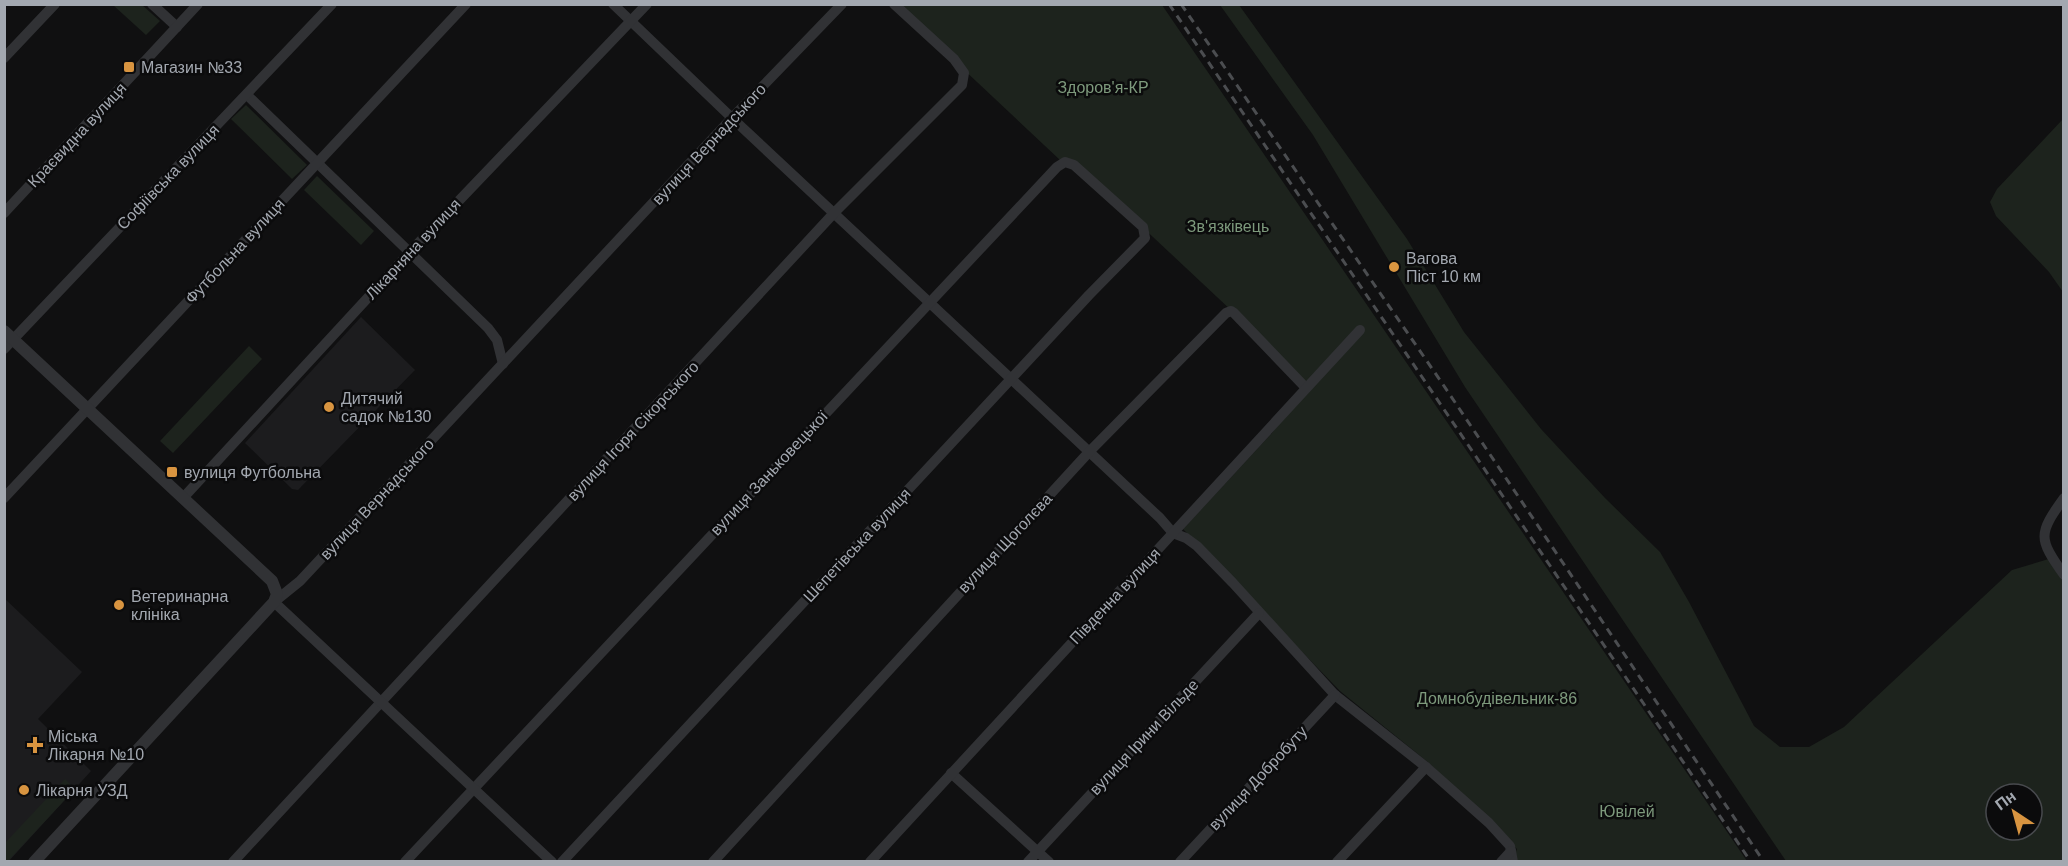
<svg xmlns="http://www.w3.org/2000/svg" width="2068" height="866" font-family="Arial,sans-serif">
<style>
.built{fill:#1c1c1e}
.green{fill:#1d231d;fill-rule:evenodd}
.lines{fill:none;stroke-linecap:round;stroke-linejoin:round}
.minor{stroke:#313235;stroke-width:10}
.tertiary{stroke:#313235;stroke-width:12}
.rail{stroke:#4b4d50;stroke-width:3;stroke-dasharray:8 6;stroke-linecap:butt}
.poi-dot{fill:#d89440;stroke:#0b0b0c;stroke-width:2}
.labels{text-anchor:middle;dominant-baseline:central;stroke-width:5;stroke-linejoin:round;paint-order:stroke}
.poi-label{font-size:16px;fill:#a3a8b0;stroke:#0b0b0c;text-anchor:start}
.park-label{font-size:16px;fill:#7d997c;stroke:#0b0b0c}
.street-label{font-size:16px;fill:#a3a8b0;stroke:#0b0b0c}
</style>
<rect width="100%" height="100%" fill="#101011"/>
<g class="built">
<polygon points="361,317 415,370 298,490 292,489 245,443"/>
<polygon points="4,598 82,672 38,719 91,771 8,862 4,861"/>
</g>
<g class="green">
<polygon points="113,5 142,5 160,21 146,35"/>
<polygon points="895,5 1162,5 1747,861 1514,861 1513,858 1517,849 1429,763 1340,691 1183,529 1272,433 1306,387 1233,312 1074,163 1060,160"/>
<path d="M1220,5H1239L1407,239L1464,332L1541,429L1605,498L1660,552L1689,602L1754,726L1780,747H1809L1844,727L2012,570L2052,558L2064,575L2063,861H1786L1465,387L1313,135ZM1996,794H2032V830H1996Z"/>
<polygon points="246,105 307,165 292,179 231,119"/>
<polygon points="2063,119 2063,292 2049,272 1996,216 1990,202 1997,189"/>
<polygon points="317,176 374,231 361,245 304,190"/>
<polygon points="249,346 262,359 173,453 160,441"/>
<polygon points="65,779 75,789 8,861 5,861 5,843"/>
</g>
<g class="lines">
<g class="minor">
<polyline points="152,4 177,27"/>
<polyline points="613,4 732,118 1160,518 1173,533 1186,538 1197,546 1233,583 1335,695 1426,767 1489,823 1510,846 1513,862"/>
<polyline points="4,58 55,4"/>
<polyline points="247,95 488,328 497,340 503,364"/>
<polyline points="4,213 198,4"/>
<polyline points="4,349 332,4"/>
<polyline points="4,498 466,4"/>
<polyline points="183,498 409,253 647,4"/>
<path d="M2064,498C2038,534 2038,538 2064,575"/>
<polyline points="951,773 1049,862"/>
<polyline points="233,862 834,213 962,85 964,73 954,59 894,4"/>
<polyline points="405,862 1057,167 1065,162 1074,165 1143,227 1145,238 1089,295 562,862"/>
<polyline points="552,862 274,602 300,581 732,118 842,4"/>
<polyline points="713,862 1089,452 1226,313 1231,311 1234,313 1306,388"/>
<polyline points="870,862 1360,330"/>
<polyline points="1028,862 1259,613"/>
<polyline points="1180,862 1335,695"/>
<polyline points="1337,862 1426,767"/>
<polyline points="1501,862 1511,851"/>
</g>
<polyline class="tertiary" points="4,331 272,581 277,594 274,602 34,862"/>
<g class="rail">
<polyline points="1169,4 1751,862"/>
<polyline points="1181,4 1442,383 1764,862"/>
</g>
</g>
<g class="poi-dot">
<rect x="123" y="61" width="12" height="12" rx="3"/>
<circle cx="1394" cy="267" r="6"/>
<circle cx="329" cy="407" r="6"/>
<rect x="166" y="466" width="12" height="12" rx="3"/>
<circle cx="119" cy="605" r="6"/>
<path d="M32 736h6v6h6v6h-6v6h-6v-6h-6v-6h6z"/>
<circle cx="24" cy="790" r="6"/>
</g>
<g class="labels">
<g class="poi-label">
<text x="141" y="67">Магазин №33</text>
<text x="1406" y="258">Вагова<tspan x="1406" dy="18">Піст 10 км</tspan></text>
<text x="341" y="398">Дитячий<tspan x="341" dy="18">садок №130</tspan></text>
<text x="184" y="472">вулиця Футбольна</text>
<text x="131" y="596">Ветеринарна<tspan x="131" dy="18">клініка</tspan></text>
<text x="48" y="736">Міська<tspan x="48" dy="18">Лікарня №10</tspan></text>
<text x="36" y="790">Лікарня УЗД</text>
</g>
<g class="park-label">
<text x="1103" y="87">Здоров'я-КР</text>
<text x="1228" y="226">Зв'язківець</text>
<text x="1497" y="698">Домнобудівельник-86</text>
<text x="1627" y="811">Ювілей</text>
</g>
<g class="street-label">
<text transform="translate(77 135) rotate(-47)">Краєвидна вулиця</text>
<text transform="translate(709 144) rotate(-47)">вулиця Вернадського</text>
<text transform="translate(168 177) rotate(-46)">Софіївська вулиця</text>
<text transform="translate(413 249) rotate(-47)">Лікарняна вулиця</text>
<text transform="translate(235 251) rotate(-47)">Футбольна вулиця</text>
<text transform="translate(633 431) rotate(-47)">вулиця Ігоря Сікорського</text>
<text transform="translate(769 473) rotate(-47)">вулиця Заньковецької</text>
<text transform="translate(377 499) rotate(-47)">вулиця Вернадського</text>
<text transform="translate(1005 543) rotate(-47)">вулиця Щоголєва</text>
<text transform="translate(857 545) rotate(-47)">Шепетівська вулиця</text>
<text transform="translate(1115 596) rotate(-47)">Південна вулиця</text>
<text transform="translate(1144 737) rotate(-47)">вулиця Ірини Вільде</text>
<text transform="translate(1258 778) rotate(-47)">вулиця Добробуту</text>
</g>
</g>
<rect width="2068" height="866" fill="none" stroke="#a3a8b0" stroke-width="12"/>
<g transform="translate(2014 812) rotate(324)"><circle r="28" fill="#0b0b0c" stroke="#484a4e" stroke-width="1.5"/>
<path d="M0-4.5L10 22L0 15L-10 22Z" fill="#d89440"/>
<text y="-9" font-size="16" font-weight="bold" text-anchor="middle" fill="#a3a8b0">Пн</text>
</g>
</svg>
